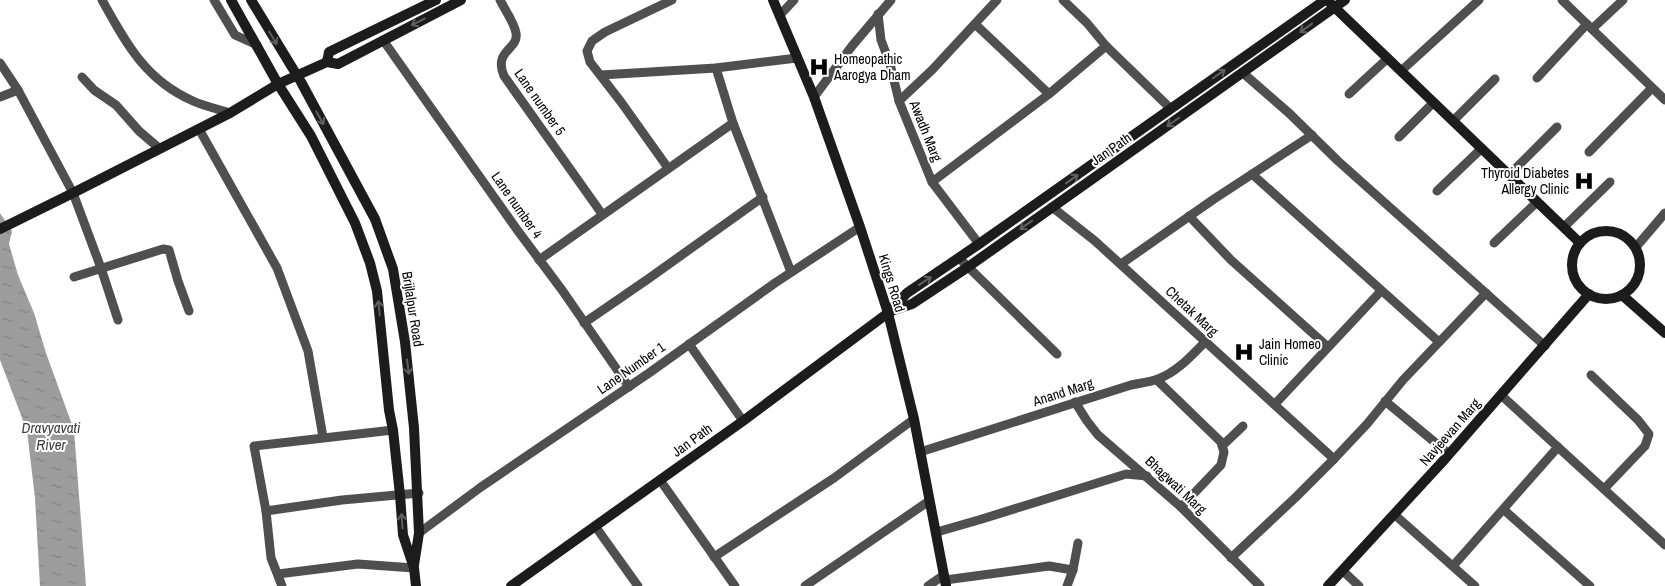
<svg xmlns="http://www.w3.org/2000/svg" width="1665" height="586" font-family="'Archivo Narrow',sans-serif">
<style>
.water{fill:url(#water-ripples)}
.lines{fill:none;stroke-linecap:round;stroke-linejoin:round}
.street{stroke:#4f4f4f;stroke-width:9}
.secondary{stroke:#1c1c1c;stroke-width:10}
.oneway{stroke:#606060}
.labels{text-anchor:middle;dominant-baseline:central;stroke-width:4;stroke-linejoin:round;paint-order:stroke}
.poi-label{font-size:14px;fill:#000;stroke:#fff;text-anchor:start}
.street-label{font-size:14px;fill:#000;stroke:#fff}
.water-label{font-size:15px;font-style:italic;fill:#3e3e3e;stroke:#fff}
</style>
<defs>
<pattern id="water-ripples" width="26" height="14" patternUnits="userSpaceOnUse" patternTransform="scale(1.25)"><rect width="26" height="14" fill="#9d9d9d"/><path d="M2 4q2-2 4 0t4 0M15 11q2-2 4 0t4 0" fill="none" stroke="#858585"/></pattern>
</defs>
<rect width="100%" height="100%" fill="#fff"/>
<polygon class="water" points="0,213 12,231 9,244 18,275 34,313 46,353 74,430 86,586 40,586 35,498 27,431 0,360"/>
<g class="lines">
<g class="street">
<path d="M102,0C126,43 145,80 193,101C204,106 218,109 230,113"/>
<polyline points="214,0 235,35 257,45"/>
<path d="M500,0C505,10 514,22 516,33C519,50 493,50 504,76L602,214"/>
<polyline points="1063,0 1087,23 1106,46 1170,108"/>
<polyline points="1562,0 1665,100"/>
<polyline points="878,14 881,40 890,64 899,101 932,182 979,244"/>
<polyline points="780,15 794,0"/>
<polyline points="975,24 1049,94"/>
<polyline points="1592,29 1623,0"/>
<polyline points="383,40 518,231 562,290 629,387"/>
<polyline points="0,63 18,90 73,193 101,268 118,320"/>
<polyline points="716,68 733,123 791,272"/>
<polyline points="1401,71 1479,0"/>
<polyline points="1243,73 1290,114 1338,161 1545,346"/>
<polyline points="601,75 716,68 797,58"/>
<polyline points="82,77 94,90 116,105 139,131 160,149"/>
<polyline points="1537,78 1587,24"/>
<polyline points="1349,94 1388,58"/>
<polyline points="0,97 18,90"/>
<polyline points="814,97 852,46 891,0"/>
<polyline points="899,101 932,70 997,0"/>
<polyline points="1453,121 1495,79"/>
<polyline points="199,129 277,268 308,351 323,437"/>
<polyline points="1399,137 1433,103"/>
<polyline points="1589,152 1652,88"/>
<polyline points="668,168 621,102 590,62 587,51 592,41 605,32 672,0"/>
<polyline points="1252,174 1439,342"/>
<polyline points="1509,175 1557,127"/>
<polyline points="932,182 1049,94 1106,46"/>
<polyline points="1437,191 1481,149"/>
<polyline points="1052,207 1095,241 1334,459"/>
<polyline points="1189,216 1231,260 1328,347"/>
<polyline points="1564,227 1610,182"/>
<polyline points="1494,243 1537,202"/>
<polyline points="1636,247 1665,213"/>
<polyline points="959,258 1057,354"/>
<polyline points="539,260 733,123"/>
<polyline points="1121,264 1214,199 1312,135"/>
<polyline points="74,277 163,249 169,250 178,281 189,311"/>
<polyline points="584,323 648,279 763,197"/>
<polyline points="689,344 743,421"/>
<polyline points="1591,375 1638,420 1649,434 1645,446 1604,489"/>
<polyline points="1157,380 1221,442 1224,452 1221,465 1181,507"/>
<polyline points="1501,395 1665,545"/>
<polyline points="1385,401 1449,454"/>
<polyline points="1075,402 1087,421 1098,435 1181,507 1260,586"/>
<polyline points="1275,404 1381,291"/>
<polyline points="1222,446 1243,426"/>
<path d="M920,452L1131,385C1140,383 1150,382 1158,379C1177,372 1191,356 1205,342"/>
<polyline points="660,480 735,586"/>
<polyline points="1504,510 1590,586"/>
<polyline points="266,511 342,500 419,493"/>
<polyline points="1395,515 1475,586"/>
<polyline points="595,526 638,586"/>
<polyline points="937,532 982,519 1126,474 1147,476"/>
<polyline points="419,533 481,487 649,373 775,283 860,227"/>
<polyline points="714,557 834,478 914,419"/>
<polyline points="1231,558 1296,497 1334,459 1367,424 1403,380 1486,293"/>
<polyline points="1453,566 1558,447"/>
<polyline points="1343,571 1359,586"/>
<polyline points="278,574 358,564 414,568"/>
<polyline points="945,580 1049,566 1073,570"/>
<polyline points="282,586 271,558 266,511 254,446 393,430"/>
<polyline points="805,586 929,501"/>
<polyline points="928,586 944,575"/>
<polyline points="1067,586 1073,570 1078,543"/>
</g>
<g class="secondary">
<polyline points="231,0 278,84 311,136 355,223 370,263 377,291 389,410 393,430 400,495 403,535 414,568 416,586"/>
<polyline points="251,0 301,82 375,219 393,269 405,342 414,428 419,533 414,565"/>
<polyline points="773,0 814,97 860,227 888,313 914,419 946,586"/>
<polyline points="1330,3 1580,243"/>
<polyline points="327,62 329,52 436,0"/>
<polyline points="0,229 73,193 230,113 278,84 327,62 338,64 461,0"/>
<circle cx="1606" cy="265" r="34"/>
<polyline points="1622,295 1665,333"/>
<polyline points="891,311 912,304 968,267 1345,0"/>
<polyline points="511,586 743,421 888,313 907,293 979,244 1325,0"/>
<polyline points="1328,586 1444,460 1589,294"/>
</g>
</g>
<defs><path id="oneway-shaft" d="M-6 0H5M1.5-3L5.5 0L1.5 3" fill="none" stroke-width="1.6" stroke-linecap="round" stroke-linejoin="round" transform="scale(1.25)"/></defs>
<g class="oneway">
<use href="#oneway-shaft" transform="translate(418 22) rotate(153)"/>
<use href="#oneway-shaft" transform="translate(1306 28) rotate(144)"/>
<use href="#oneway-shaft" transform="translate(273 38) rotate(59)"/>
<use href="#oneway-shaft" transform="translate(1219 74) rotate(-35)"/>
<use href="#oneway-shaft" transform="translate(320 118) rotate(61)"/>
<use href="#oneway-shaft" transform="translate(1173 122) rotate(145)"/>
<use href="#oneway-shaft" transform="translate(1072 179) rotate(-36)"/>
<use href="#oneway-shaft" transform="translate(1026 225) rotate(144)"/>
<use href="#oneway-shaft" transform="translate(925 281) rotate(-34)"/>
<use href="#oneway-shaft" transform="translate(379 308) rotate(-96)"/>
<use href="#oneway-shaft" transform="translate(408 367) rotate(83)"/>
<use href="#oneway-shaft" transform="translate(402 521) rotate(-94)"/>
</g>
<defs>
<symbol id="hospital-bare" viewBox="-9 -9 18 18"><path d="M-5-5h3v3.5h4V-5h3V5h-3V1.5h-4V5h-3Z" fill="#000" stroke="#fff" stroke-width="2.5" paint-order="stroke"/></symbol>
</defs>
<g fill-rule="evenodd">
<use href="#hospital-bare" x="805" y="53" width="28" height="28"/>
<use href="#hospital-bare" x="1570" y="167" width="28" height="28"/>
<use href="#hospital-bare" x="1230" y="338" width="28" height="28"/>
</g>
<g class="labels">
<g class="poi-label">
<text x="834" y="59">Homeopathic<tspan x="834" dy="16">Aarogya Dham</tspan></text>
<text x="1569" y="173" text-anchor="end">Thyroid Diabetes<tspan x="1569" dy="16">Allergy Clinic</tspan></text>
<text x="1259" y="344">Jain Homeo<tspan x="1259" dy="16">Clinic</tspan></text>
</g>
<g class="street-label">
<text transform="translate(540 102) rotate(55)">Lane number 5</text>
<text transform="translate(926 131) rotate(68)">Awadh Marg</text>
<text transform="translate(1111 149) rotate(-35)">Jan Path</text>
<text transform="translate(517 205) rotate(55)">Lane number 4</text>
<text transform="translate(892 283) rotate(73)">Kings Road</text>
<text transform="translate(413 309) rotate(81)">Brijlalpur Road</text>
<text transform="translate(1192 311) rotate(43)">Chetak Marg</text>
<text transform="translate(631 368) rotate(-35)">Lane Number 1</text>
<text transform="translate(1063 392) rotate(-18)">Anand Marg</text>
<text transform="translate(1450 432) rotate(-49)">Navjeevan Marg</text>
<text transform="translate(692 440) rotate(-36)">Jan Path</text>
<text transform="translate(1176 485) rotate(43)">Bhagwati Marg</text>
</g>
<g class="water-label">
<text x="51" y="427">Dravyavati<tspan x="51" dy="17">River</tspan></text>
</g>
</g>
</svg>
